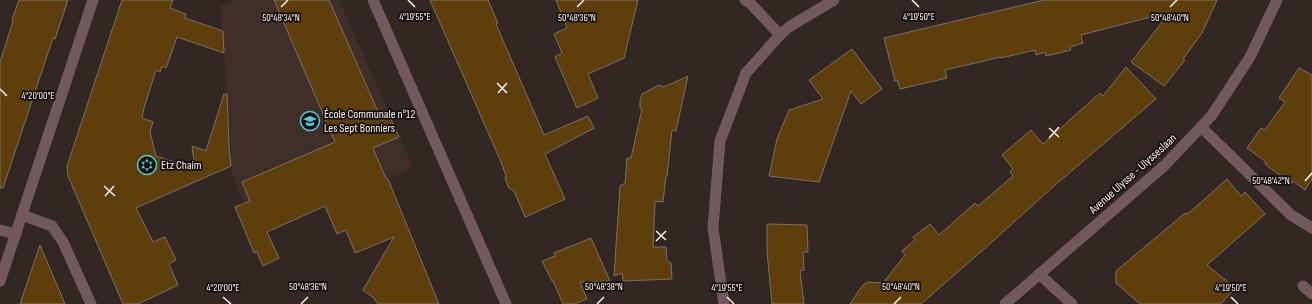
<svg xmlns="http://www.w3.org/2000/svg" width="1312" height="304" font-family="'Sofia Sans Condensed',sans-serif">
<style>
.built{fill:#402f29}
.building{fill:#5e3f0c;stroke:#787066}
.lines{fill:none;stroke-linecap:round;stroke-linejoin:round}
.service{stroke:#72595d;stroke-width:11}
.minor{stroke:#72595d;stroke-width:11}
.ticks{fill:none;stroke:#f9f1ee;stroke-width:1.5}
.labels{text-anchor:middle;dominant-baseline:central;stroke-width:3.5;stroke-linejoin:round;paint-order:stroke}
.poi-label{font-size:12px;fill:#f9f1ee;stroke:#16110f;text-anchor:start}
.street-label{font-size:12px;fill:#f9f1ee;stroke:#16110f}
.ticks-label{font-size:10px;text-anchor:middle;fill:#f9f1ee;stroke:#16110f;stroke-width:3.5;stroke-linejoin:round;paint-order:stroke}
</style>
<rect width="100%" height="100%" fill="#322723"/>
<polygon class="built" points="234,0 339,0 413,168 388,179 252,221 232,174 221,6"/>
<g class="building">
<polygon points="19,0 68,0 55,39 53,38 3,188 0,188 0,62 13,21 12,20"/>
<polygon points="122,0 173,0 170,8 186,14 185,18 223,31 224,53 177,37 166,68 162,66 160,72 156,70 144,108 142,118 153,122 150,132 156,156 195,169 192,146 206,151 224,94 227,94 229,146 231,166 136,208 153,242 165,237 176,260 169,264 178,285 138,304 123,304 68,176 67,166"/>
<polygon points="274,0 329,0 382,121 390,117 399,137 373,148 386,179 388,179 439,304 378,304 374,298 363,290 394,237 355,253 346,230 337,234 325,206 267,232 279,258 263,266 257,252 254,253 235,207 250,201 242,182 335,142"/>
<polygon points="430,0 488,0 498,23 496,24 544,135 588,116 594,128 545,154 565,199 525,217 514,191 509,188 505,179 506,176 501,162"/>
<polygon points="556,0 638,0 624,58 588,74 598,98 577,108 555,57 562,53 554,34 567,28"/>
<polygon points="1044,0 1217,0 1202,33 1183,59 1185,60 1164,86 1131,62 1170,12 1081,35 1083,43 1070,47 1071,50 1046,56 1045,52 1036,55 1035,50 1001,58 1001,57 945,70 947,78 900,89 897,80 895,81 884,38"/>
<polygon points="852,49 882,89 861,104 851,91 819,182 769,176 777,139 789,110 823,99 809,80"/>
<polygon points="1126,67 1156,99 1054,186 983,250 921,304 850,304 860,289 864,284 868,282 883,283 905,255 902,251 915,240 913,237 930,224 939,235 975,203 978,206 1013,176 1010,172 1013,169 1002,155 1031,130 1043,144 1100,93 1103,96"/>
<polygon points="1299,68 1312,75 1312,179 1305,190 1293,181 1291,184 1265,164 1266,162 1247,148 1261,128 1265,130 1285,102 1279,98"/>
<polygon points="688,76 676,131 672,130 667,176 666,176 663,202 655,201 653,247 666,247 667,261 671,263 672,279 623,281 622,273 614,276 620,186 625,183 627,158 631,158 642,109 640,108 640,100 642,94 659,85 664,87"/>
<polygon points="1227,179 1241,196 1245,192 1265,214 1207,265 1235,288 1221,304 1140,304 1116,283 1116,271 1184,214 1189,213"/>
<polygon points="767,224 807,225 808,252 803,252 804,270 800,271 804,304 772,304 767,252"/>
<polygon points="591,238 610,281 580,282 587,299 574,304 563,304 553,281 552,281 542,261 555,256 554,253"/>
<polygon points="40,245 65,304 20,304"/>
</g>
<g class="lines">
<g class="service">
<polyline points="745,0 750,3 780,35"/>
<polyline points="1201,127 1291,215 1312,228"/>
<polyline points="0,230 16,234"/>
<polyline points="1303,286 1312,294"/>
</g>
<g class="minor">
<polyline points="373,0 506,304"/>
<polyline points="22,215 52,226 63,242 91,304"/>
<polyline points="1039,274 1072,304"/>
<polyline points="0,281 93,0"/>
<polyline points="724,304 713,228 720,141 746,73 780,35 789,27 834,0"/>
<polyline points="1005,304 1164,166 1201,127 1212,115 1250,57 1277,0"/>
</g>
</g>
<path class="ticks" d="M408,0L415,7M912,0L919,7M281,7L288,0M577,7L584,0M1170,7L1177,0M497,83L507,93M0,89L7,96M498,93L507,83M1049,128L1059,137M1049,138L1059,127M1305,181L1312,173M104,186L115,196M105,196L114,186M656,231L666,240M656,241L666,231M223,297L231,304M727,297L734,304M1231,297L1238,304M301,304L308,297M597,304L604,297M894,304L901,297"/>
<defs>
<symbol id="school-ring" viewBox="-11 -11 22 22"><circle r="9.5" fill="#16110f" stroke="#52cbd9" stroke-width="1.5"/><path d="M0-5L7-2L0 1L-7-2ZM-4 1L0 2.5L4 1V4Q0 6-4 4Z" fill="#52cbd9"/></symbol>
<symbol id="synagogue-ring" viewBox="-11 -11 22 22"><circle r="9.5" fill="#16110f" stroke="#52cbd9" stroke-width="1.5"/><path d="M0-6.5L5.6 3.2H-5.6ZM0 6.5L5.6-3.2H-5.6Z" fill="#52cbd9"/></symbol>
</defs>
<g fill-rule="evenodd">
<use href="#school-ring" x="299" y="110" width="22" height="22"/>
<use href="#synagogue-ring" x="136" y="154" width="22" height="22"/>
</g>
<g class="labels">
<g class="poi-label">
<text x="324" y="114">École Communale n°12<tspan x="324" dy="14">Les Sept Bonniers</tspan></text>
<text x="161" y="165">Etz Chaim</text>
</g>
<g class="street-label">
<text transform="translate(1133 174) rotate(-42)">Avenue Ulysse - Ulysseslaan</text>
</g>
</g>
<g class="ticks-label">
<text x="415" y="20">4°19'55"E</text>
<text x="919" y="20">4°19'50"E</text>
<text x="281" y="21">50°48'34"N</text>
<text x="577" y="21">50°48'36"N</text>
<text x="1170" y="21">50°48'40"N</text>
<text x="38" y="99">4°20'00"E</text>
<text x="1271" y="184">50°48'42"N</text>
<text x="308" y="290">50°48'36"N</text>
<text x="604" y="290">50°48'38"N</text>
<text x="901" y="290">50°48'40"N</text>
<text x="223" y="291">4°20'00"E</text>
<text x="727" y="291">4°19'55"E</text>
<text x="1231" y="291">4°19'50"E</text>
</g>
</svg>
